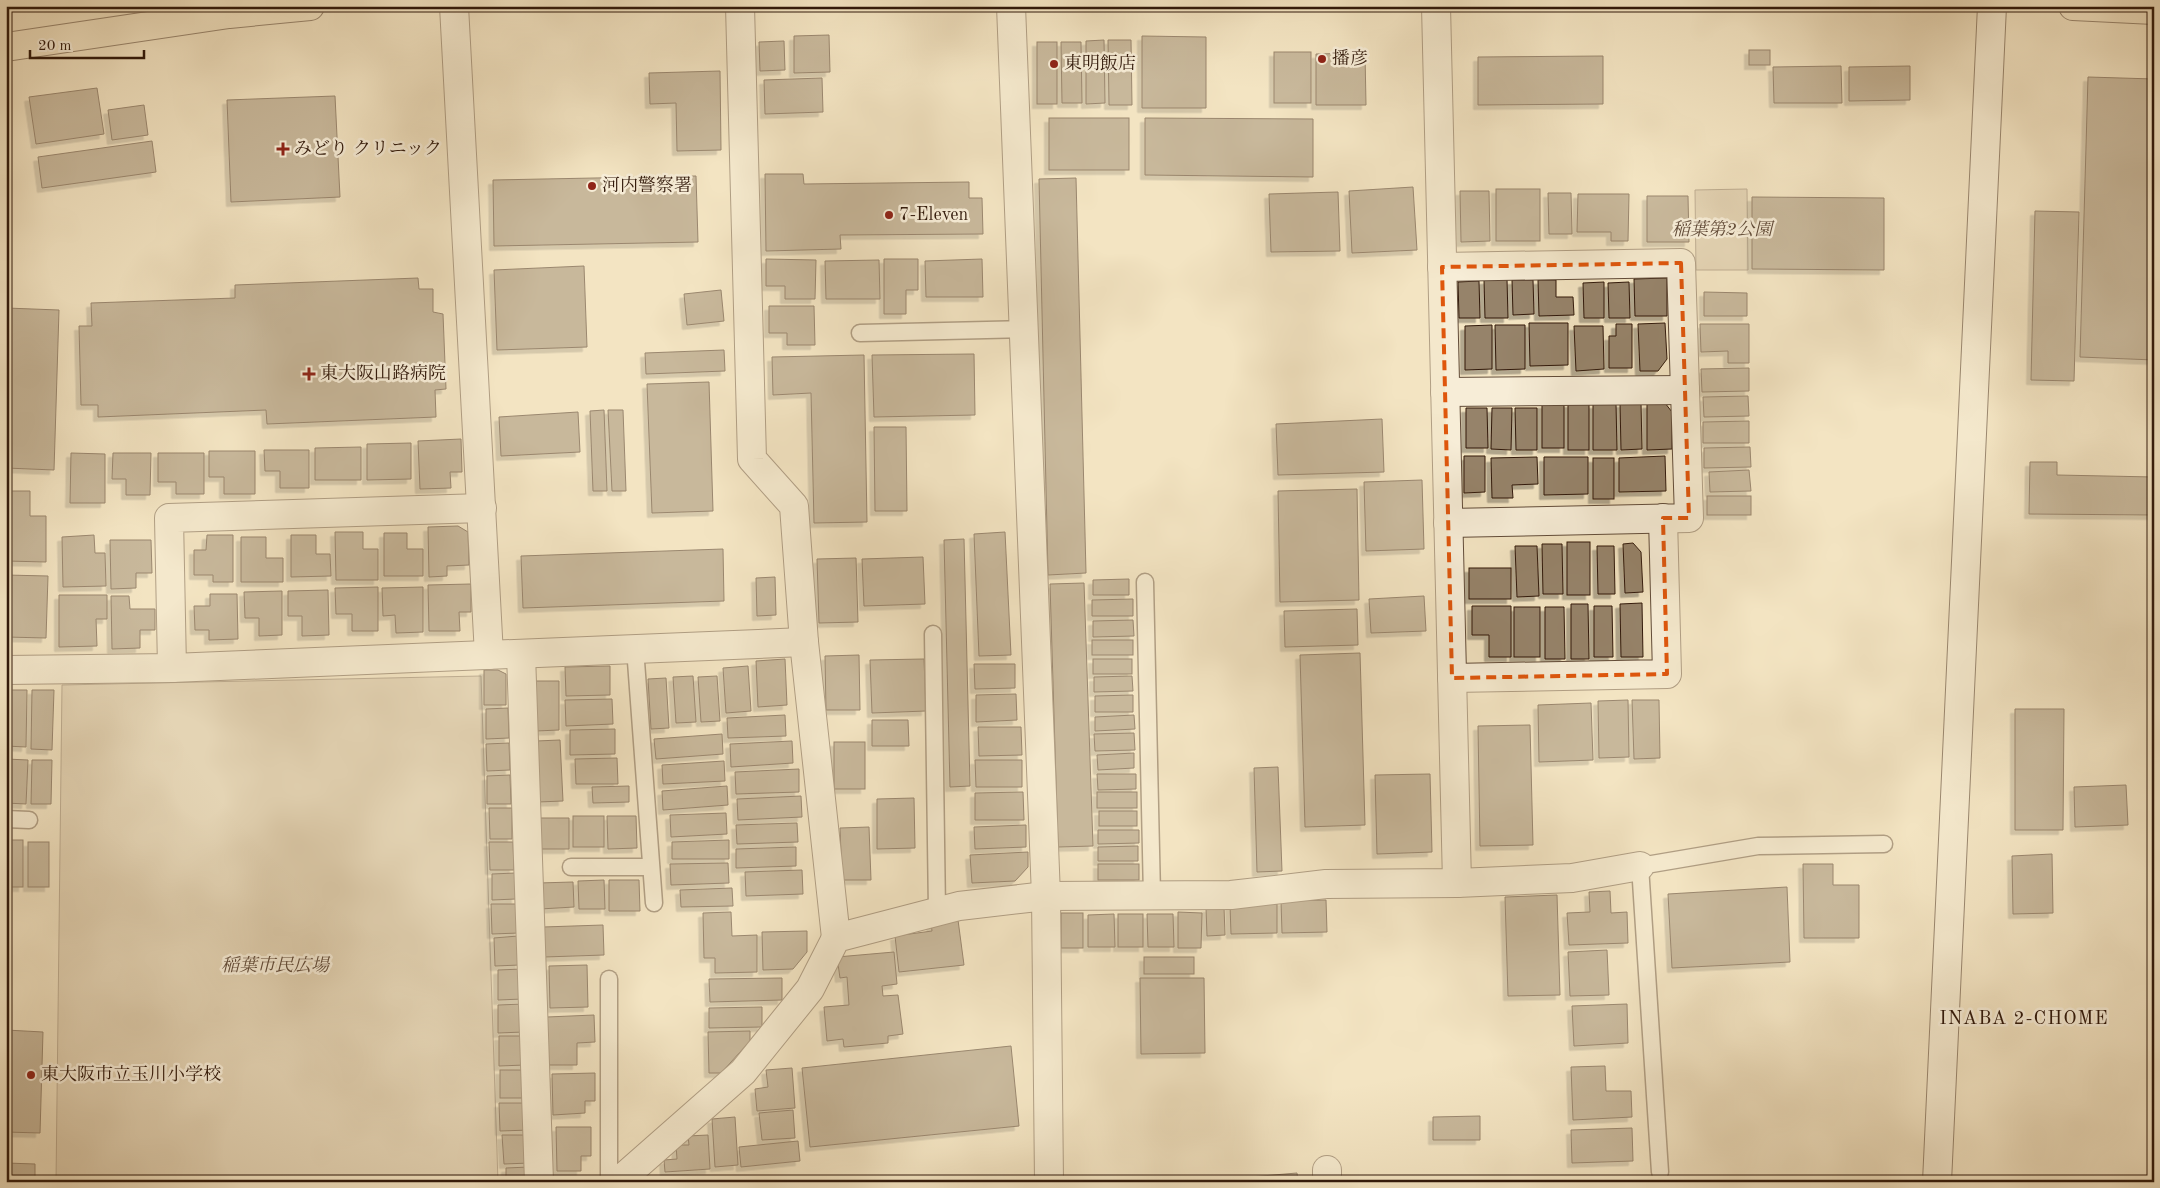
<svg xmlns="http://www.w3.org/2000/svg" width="2160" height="1188" font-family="'Old Standard TT','Noto Serif JP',serif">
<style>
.green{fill:#d2c1a3;stroke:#826d57}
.building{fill:#96836a;stroke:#31190b;filter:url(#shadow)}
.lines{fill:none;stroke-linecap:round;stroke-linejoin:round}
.lane-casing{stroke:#624c39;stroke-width:19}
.street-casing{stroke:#624c39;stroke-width:30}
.secondary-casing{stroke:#31190b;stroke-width:30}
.primary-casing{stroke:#31190b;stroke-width:30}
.lane{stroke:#f7edd7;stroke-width:16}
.street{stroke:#f7edd7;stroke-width:28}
.secondary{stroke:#f7edd7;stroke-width:28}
.primary{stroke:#f3e4c2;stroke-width:28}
.marked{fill:none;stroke:#df560c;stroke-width:4;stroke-dasharray:10 6;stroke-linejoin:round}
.poi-dot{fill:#8f2418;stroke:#f7edd7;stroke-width:2}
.labels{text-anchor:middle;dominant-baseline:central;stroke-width:5;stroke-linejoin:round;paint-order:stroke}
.poi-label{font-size:18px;fill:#31190b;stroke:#f7edd7;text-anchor:start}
.park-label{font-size:18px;font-style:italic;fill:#614b39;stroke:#f7edd7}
.neighbourhood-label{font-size:19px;letter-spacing:1px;fill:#31190b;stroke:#f7edd7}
</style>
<defs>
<filter id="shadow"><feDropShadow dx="-4.5" dy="4.5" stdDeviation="0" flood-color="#0004"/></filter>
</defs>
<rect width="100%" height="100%" fill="#f3e4c2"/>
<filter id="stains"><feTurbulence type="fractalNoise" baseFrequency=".004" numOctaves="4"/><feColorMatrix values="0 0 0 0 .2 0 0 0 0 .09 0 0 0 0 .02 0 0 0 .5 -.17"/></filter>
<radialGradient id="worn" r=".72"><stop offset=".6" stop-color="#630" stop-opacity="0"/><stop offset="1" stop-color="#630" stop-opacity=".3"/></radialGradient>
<g class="green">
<polygon points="1747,189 1748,270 1696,270 1695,190"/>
<polygon points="481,676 498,1182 56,1182 62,685"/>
</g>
<g class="building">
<polygon points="829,35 830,72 794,73 794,36"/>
<polygon points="1142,36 1206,37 1206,108 1142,108"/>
<polygon points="1104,40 1105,103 1086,104 1086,41"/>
<polygon points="1108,40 1131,40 1132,105 1109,105"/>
<polygon points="784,41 785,70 760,71 759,42"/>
<rect x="1037" y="42" width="20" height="62"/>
<polygon points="1061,42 1081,42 1082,103 1062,103"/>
<rect x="1749" y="50" width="21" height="15"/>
<rect x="1274" y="52" width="37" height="51"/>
<polygon points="1365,53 1366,105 1316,105 1316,54"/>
<polygon points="1603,56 1603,104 1478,105 1478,57"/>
<polygon points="1841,66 1842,103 1774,103 1773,67"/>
<polygon points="1910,66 1910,100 1849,101 1849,67"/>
<polygon points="720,71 721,150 677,151 676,103 650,104 649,73"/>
<polygon points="2088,77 2154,79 2154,360 2080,357"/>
<polygon points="822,78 823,112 765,114 764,80"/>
<polygon points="97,88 104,134 36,144 29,97"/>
<polygon points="335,96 340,197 231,202 227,100"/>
<polygon points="144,105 148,135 112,140 108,110"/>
<rect x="1049" y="118" width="80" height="52"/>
<polygon points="1145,118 1313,119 1313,177 1145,175"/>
<polygon points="152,141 156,172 42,188 38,157"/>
<polygon points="765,174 803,174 804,184 969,182 969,198 982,198 983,234 840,235 841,249 766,251"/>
<polygon points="696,176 698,242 494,246 493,180"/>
<polygon points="1076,178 1086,573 1048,575 1039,179"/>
<polygon points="1413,187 1417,250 1352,253 1349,191"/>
<rect x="1496" y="189" width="44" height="52"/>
<polygon points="1460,191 1489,191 1490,241 1461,242"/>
<polygon points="1338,192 1340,251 1271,252 1269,194"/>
<polygon points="1548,193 1571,193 1572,234 1549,234"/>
<polygon points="1578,194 1629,194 1628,241 1611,241 1611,232 1577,232"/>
<polygon points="1647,196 1688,196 1689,242 1647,242"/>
<polygon points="1752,197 1884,198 1884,270 1752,269"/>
<polygon points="2035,211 2079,212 2074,381 2031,380"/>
<polygon points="766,259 816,260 815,299 785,299 785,286 766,286"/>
<polygon points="884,259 918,259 918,290 906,290 906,314 884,314"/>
<polygon points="982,259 983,297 926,297 925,261"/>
<polygon points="879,260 880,299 826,299 825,261"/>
<polygon points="584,266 587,347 497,350 494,270"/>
<polygon points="418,278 419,289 433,289 433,312 443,314 446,389 435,390 436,417 267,424 266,410 98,417 98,405 81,405 79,326 92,326 91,303 235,298 235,285"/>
<polygon points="1667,278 1667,316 1635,316 1634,279"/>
<polygon points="1507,279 1508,318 1485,318 1484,280"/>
<polygon points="1512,280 1533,280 1534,314 1513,315"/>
<polygon points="1538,280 1556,280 1556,297 1573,297 1574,315 1539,316"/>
<polygon points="1479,281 1480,318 1459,318 1458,282"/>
<polygon points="1604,282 1604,318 1584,318 1583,283"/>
<polygon points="1629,282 1630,318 1609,318 1608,283"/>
<polygon points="721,290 724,321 687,325 684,294"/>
<polygon points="1704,292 1747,293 1747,316 1704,316"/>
<polygon points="769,306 814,306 815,345 787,345 787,333 769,333"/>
<polygon points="6,308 59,310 54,470 6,468"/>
<polygon points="1529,323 1568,323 1568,365 1530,366"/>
<polygon points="1665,323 1667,359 1658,371 1640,371 1638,324"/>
<polygon points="1616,324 1632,324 1632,368 1609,368 1609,336 1616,336"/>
<polygon points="1700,324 1749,324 1749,363 1728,363 1728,351 1701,352"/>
<polygon points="1492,325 1492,369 1465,370 1465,326"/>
<polygon points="1495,325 1525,325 1525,369 1496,370"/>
<polygon points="1574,326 1603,326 1604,369 1576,371"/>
<polygon points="724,350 725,371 646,374 645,353"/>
<polygon points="974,354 975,415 874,417 872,355"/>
<polygon points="864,355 867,522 814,523 811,393 773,395 772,357"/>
<polygon points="1749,368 1749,391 1702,392 1701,369"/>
<polygon points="709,382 713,511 652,513 647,384"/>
<polygon points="1748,396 1749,416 1704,417 1703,397"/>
<rect x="1568" y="403" width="21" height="47"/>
<polygon points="1620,403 1641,403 1642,449 1621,450"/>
<polygon points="1665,403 1672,412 1672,449 1647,450 1647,404"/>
<rect x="1542" y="404" width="22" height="44"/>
<polygon points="1593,404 1616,404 1617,450 1593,450"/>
<polygon points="1466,408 1487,408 1488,448 1466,448"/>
<polygon points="1492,408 1512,408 1511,450 1491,449"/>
<polygon points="1515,408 1537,408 1537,450 1516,450"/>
<polygon points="604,410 607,491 593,491 590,411"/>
<polygon points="608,410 623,410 626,491 612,491"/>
<polygon points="578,412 580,452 501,456 499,417"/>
<polygon points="1382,419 1384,472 1278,475 1276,424"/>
<polygon points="1749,421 1749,443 1703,443 1703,422"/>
<polygon points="874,427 906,427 907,511 875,511"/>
<polygon points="461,439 462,472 450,472 451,488 420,489 418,441"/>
<polygon points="411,443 411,479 367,480 367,444"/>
<polygon points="361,447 361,480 315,480 315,448"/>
<polygon points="1750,447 1751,467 1704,468 1704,448"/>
<polygon points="264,450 309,450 309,488 280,488 280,471 265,471"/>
<polygon points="209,451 255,451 255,494 224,494 224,477 209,477"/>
<polygon points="71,453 105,454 105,503 70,503"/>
<polygon points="113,453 151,453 150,495 126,495 126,479 112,479"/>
<polygon points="158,453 204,453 204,494 176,494 176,482 158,482"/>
<polygon points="1464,456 1485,456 1485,492 1464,493"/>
<polygon points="1665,456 1666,491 1619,492 1619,458"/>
<polygon points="1537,457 1538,484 1512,485 1513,498 1492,498 1491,458"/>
<polygon points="1544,457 1588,457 1588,494 1544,495"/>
<rect x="1593" y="458" width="21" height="41"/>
<polygon points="2030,462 2057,462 2057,475 2154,477 2154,515 2029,514"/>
<polygon points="1749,470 1751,491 1710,492 1709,472"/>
<polygon points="1422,480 1424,549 1366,551 1364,482"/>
<polygon points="1357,489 1359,600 1280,602 1278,491"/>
<polygon points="6,491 30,491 30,516 46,516 46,562 6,561"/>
<rect x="1707" y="496" width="44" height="19"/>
<polygon points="458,526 468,532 469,565 447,566 447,576 429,577 428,527"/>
<polygon points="335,532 363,532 363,549 378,549 378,580 336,580"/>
<polygon points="1005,532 1011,655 979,656 974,534"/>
<polygon points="384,533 407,533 407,549 423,549 423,576 384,576"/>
<polygon points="94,535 95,553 105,553 106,586 63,587 62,537"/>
<polygon points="207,535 233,535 233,582 213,582 213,575 194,575 194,550 206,550"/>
<polygon points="291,535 316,535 316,554 330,554 331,576 291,577"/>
<polygon points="241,537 266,537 266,558 283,558 283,582 241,582"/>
<polygon points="964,539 970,786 950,787 944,540"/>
<polygon points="110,540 151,540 152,573 136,573 136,588 111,589"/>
<rect x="1567" y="542" width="23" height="53"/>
<polygon points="1633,543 1641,552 1643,592 1625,593 1623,544"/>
<polygon points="1542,544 1562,544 1563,594 1543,594"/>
<polygon points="1515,546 1537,546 1539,596 1517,597"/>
<polygon points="1597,546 1614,546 1615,594 1598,594"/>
<polygon points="723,549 724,601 523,608 521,556"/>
<polygon points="923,557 925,604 864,606 862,559"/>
<polygon points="856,558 858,622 819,623 817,559"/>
<rect x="1469" y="568" width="42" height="31"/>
<polygon points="6,575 48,576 46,638 6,637"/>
<polygon points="775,577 776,615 757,616 756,578"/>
<polygon points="1129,579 1129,595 1093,595 1093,580"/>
<polygon points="1084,583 1093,846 1058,847 1050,584"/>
<polygon points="471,584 471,612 459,612 460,631 429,631 428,585"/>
<polygon points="378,587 378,631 352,631 352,614 336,614 335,588"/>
<polygon points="423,587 423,632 396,633 395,615 383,616 382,588"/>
<polygon points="328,590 329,635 302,636 302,616 288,616 288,591"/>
<polygon points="282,591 282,635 259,636 259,618 245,618 244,592"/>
<polygon points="210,594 237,594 238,639 209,640 209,630 195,630 194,606 210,606"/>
<polygon points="59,595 107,595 107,619 96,619 97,646 59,647"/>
<polygon points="111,596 129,596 130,609 155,609 155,630 140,630 140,648 112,649"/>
<polygon points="1424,596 1426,631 1371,633 1369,599"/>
<polygon points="1133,599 1133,616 1092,616 1092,600"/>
<polygon points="1642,603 1643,657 1621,657 1620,604"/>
<polygon points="1571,604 1588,604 1589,659 1571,659"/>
<polygon points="1472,606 1511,606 1511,657 1489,657 1489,635 1472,635"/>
<polygon points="1594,606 1612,606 1613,657 1594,657"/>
<rect x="1514" y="607" width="26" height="50"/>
<polygon points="1545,607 1564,607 1565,659 1545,659"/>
<polygon points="1357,609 1358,645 1285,647 1284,611"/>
<polygon points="1133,620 1134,636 1093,637 1093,621"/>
<rect x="1092" y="640" width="41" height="15"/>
<polygon points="1360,653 1365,825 1305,827 1300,655"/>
<polygon points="859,655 860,710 826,710 825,656"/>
<polygon points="785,659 787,705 758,707 756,661"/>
<polygon points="924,659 926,711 872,713 870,660"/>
<rect x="1093" y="659" width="39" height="15"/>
<polygon points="974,664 1015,664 1015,688 975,689"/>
<polygon points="610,666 610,695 566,696 565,667"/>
<polygon points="748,666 751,711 726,713 723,668"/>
<polygon points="484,670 498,670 506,674 506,705 484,705"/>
<polygon points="693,676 696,722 676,723 673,677"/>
<polygon points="717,676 720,721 701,722 698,677"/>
<polygon points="1132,676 1133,691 1094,692 1094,677"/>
<polygon points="666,678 669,728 651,729 648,679"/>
<polygon points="535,681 559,681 559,730 536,731"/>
<polygon points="6,690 27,690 26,747 6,746"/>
<polygon points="32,690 54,690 52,750 31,749"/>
<polygon points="1016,694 1017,720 976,722 976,695"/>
<polygon points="1133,695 1133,712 1095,712 1095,696"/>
<polygon points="612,699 613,724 566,726 565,700"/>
<polygon points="1628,700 1629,757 1599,758 1598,701"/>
<polygon points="1632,700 1659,700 1660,758 1634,759"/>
<polygon points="1591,703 1593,760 1539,762 1538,705"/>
<polygon points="508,708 509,738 486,739 486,709"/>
<polygon points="2015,709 2064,709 2063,830 2015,830"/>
<polygon points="785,715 786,736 728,738 727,718"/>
<polygon points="1134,715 1135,729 1095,731 1095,717"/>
<polygon points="872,720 908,720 909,746 872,746"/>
<polygon points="1530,725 1533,845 1480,846 1478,726"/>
<polygon points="978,727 1021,727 1022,755 979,756"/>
<polygon points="615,729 615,754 570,755 570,730"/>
<polygon points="1134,733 1135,750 1095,751 1094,734"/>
<polygon points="722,734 723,754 656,759 654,739"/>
<polygon points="560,740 563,801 538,802 536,741"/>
<polygon points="792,741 793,763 731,767 730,744"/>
<rect x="834" y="742" width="31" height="47"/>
<polygon points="509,743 510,770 487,771 486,744"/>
<polygon points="1134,753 1134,768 1098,770 1097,755"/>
<polygon points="617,758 618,784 576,784 575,759"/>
<polygon points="6,759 28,760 26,804 6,803"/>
<polygon points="32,760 52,760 51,804 31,804"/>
<polygon points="975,760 1022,760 1022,787 976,787"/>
<polygon points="724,761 725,781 663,784 662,765"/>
<polygon points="1278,767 1282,871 1257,872 1254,768"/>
<polygon points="799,769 799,792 736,794 735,772"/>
<polygon points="1097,774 1136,774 1136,789 1098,790"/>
<polygon points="1430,774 1432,852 1377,854 1375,775"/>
<polygon points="510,775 511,804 487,804 487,776"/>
<polygon points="2126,785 2128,825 2075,827 2074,787"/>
<polygon points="629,786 629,802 593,803 592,787"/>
<polygon points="727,786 728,805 663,810 662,791"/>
<polygon points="1023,792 1024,820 975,820 975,793"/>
<rect x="1097" y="792" width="40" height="16"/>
<polygon points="801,796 802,817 738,820 737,799"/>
<polygon points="914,798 915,848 877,849 877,799"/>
<polygon points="489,808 512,808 512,839 490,839"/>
<rect x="1099" y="811" width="38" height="15"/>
<polygon points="726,813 727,834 671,837 670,815"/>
<rect x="573" y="816" width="31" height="31"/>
<polygon points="607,816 636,816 637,848 608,849"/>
<polygon points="538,818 569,818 569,849 539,849"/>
<polygon points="797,823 798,842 737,844 736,825"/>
<polygon points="1026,825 1026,847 975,849 974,827"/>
<polygon points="869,827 871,880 842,880 840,828"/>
<polygon points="1098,830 1139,830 1139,843 1098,844"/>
<rect x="6" y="840" width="17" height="47"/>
<polygon points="729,840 729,859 672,859 672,842"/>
<rect x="28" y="842" width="21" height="45"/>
<polygon points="489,842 513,842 514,870 490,870"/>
<polygon points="1138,846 1138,861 1098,861 1098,847"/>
<polygon points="796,847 796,866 736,868 736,849"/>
<polygon points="1028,852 1028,867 1015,881 972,883 970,855"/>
<polygon points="2052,854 2053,913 2013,914 2012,856"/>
<polygon points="728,863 729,883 671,885 670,864"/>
<rect x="1098" y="864" width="41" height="16"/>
<polygon points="1803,864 1833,864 1833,885 1859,885 1859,938 1804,938"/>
<polygon points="802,870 803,894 746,896 745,872"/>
<polygon points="515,873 516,899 492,900 492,874"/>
<polygon points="604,880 605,909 579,909 578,881"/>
<polygon points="609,880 639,880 640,911 609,911"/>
<polygon points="573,882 574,907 540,909 538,883"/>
<polygon points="1787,887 1790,962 1672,968 1668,894"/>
<polygon points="732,888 733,906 681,907 680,890"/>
<polygon points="1610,891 1611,913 1627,912 1628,943 1569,945 1567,913 1590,912 1589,892"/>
<polygon points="6,893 10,894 9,950 6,950"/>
<polygon points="1557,895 1560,995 1508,996 1505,897"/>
<polygon points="1326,900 1327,932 1282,933 1281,901"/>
<polygon points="491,904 518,904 519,933 492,934"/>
<polygon points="1277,904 1277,933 1231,934 1230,905"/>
<polygon points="1224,907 1225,935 1207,936 1206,908"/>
<polygon points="731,912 732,936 757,935 757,972 715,973 715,958 704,958 703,913"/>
<polygon points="1178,912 1202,913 1201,948 1178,948"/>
<rect x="1061" y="913" width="22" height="35"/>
<polygon points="1114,914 1115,947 1088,947 1088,915"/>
<rect x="1118" y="914" width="25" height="33"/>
<polygon points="1147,914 1173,914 1174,947 1148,947"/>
<polygon points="958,920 964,965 899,972 895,936 932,931 931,923"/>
<polygon points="603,925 604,955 544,957 543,927"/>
<polygon points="807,931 807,952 793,969 763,970 762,932"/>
<polygon points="518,936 520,965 495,966 494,938"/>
<polygon points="1607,950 1609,995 1570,996 1568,952"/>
<polygon points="894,952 897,984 882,986 883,996 898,995 903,1034 888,1036 888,1043 844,1047 843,1039 827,1041 824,1007 849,1005 847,977 840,978 837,957"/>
<rect x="1144" y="957" width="50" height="17"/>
<polygon points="587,965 588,1007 550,1008 549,966"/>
<polygon points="522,969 523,999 498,1000 498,970"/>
<polygon points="782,978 782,1000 710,1002 709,979"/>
<polygon points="1140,978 1204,978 1205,1053 1141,1054"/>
<polygon points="524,1004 524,1032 498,1033 498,1005"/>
<polygon points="1627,1004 1628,1043 1574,1046 1572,1006"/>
<polygon points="762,1007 762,1027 709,1028 709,1008"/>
<polygon points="594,1015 595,1042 577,1043 577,1065 548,1065 547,1017"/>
<polygon points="6,1030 43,1032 40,1133 6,1132"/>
<polygon points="750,1031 750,1041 721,1073 709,1073 708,1032"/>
<polygon points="499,1036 525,1036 525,1065 499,1066"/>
<polygon points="1011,1046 1019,1126 810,1147 802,1068"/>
<polygon points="1605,1066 1606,1091 1631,1091 1632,1117 1573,1120 1571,1067"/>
<polygon points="792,1068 795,1108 757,1111 755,1089 768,1087 766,1070"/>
<rect x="500" y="1070" width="27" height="28"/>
<polygon points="595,1073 595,1101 585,1101 585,1113 553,1115 552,1074"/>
<polygon points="499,1103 529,1103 530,1130 500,1131"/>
<polygon points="793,1110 795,1138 762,1140 759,1113"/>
<polygon points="1480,1116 1480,1140 1433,1140 1433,1117"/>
<polygon points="735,1117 738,1165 715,1167 712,1119"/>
<polygon points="556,1127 591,1127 591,1156 581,1156 581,1171 557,1171"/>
<polygon points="1632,1128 1633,1161 1572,1163 1571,1130"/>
<polygon points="502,1135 529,1135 530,1163 504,1164"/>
<polygon points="708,1135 710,1169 665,1172 664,1160 677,1159 676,1145 689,1145 688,1136"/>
<polygon points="798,1141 800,1161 741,1167 739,1147"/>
<polygon points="6,1163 35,1164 35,1182 6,1182"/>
<polygon points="529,1167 529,1182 506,1182 506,1168"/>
<polygon points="1297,1173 1298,1182 1192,1182"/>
</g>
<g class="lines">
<defs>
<g id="lane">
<polyline points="860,333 1024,329"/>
<polyline points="1145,582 1152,896"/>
<polyline points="933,634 937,911"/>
<polyline points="635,648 654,903"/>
<polyline points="6,819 29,820"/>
<polyline points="571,867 651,867"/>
<polyline points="609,979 609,1182"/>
<polyline points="1660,1172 1640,866 1758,846 1884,844"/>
</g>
<g id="street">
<polyline points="454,6 489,655"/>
<polyline points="740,6 752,459 794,506 804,642 836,938"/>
<polyline points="1011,6 1046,896 1049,1182"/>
<polyline points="1436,6 1457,883"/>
<polyline points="1442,267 1681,263 1689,518 1448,523"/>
<polyline points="1445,392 1685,390"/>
<polyline points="521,654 539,1182"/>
<polyline points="172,668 169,518 482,508"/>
<polyline points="6,670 172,668 804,642"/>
<polyline points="1452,678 1667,674 1663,518"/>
<polyline points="1327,1170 1327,1182"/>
<polyline points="618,1182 743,1072 810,989 836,938 959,906 1046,896 1231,895 1326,884 1457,883 1572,878 1640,866"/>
</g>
<polyline id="secondary" points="1937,1182 1992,6"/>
<g id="primary">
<polyline points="2073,6 2154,10"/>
<polyline points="6,47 229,14 310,6"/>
</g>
</defs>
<use href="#lane" class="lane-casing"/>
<use href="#street" class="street-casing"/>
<use href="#secondary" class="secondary-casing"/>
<use href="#primary" class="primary-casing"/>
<use href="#lane" class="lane"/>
<use href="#street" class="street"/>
<use href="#secondary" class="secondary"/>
<use href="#primary" class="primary"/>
</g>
<path d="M0 0H2160V1188H0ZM1681,263L1689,518H1663L1667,674L1452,678L1442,267Z" fill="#f3e4c2" fill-opacity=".55" fill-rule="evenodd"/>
<path class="marked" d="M1681,263L1689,518H1663L1667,674L1452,678L1442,267Z"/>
<g class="poi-dot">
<circle cx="1322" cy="59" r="5"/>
<circle cx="1054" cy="64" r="5"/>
<path d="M280.5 141.5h5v5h5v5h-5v5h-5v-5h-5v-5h5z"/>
<circle cx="592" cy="186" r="5"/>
<circle cx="889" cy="215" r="5"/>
<path d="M306.5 366.5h5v5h5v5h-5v5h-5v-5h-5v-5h5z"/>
<circle cx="31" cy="1075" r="5"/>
</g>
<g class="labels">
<g class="poi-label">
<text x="1332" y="59">播彦</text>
<text x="1064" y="64">東明飯店</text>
<text x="294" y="149">みどり クリニック</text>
<text x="602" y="186">河内警察署</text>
<text x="899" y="215">7-Eleven</text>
<text x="320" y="374">東大阪山路病院</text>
<text x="41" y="1075">東大阪市立玉川小学校</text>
</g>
<g class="park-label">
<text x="1722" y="230">稲葉第2公園</text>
<text x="275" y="966">稲葉市民広場</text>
</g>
<g class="neighbourhood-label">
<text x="2024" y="1019">INABA 2-CHOME</text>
</g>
</g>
<rect width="2160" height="1188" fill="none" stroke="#f3e4c2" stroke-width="25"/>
<rect x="8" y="8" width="2145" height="1173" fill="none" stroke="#31190b" stroke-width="2.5"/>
<rect x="12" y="12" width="2135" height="1163" fill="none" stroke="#31190b"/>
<path d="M30 50v8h114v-8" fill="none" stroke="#31190b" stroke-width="2.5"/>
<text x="38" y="50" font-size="15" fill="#31190b" stroke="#f7edd7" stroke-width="4" paint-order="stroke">20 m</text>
<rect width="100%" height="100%" filter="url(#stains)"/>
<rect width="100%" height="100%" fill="url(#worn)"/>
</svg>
